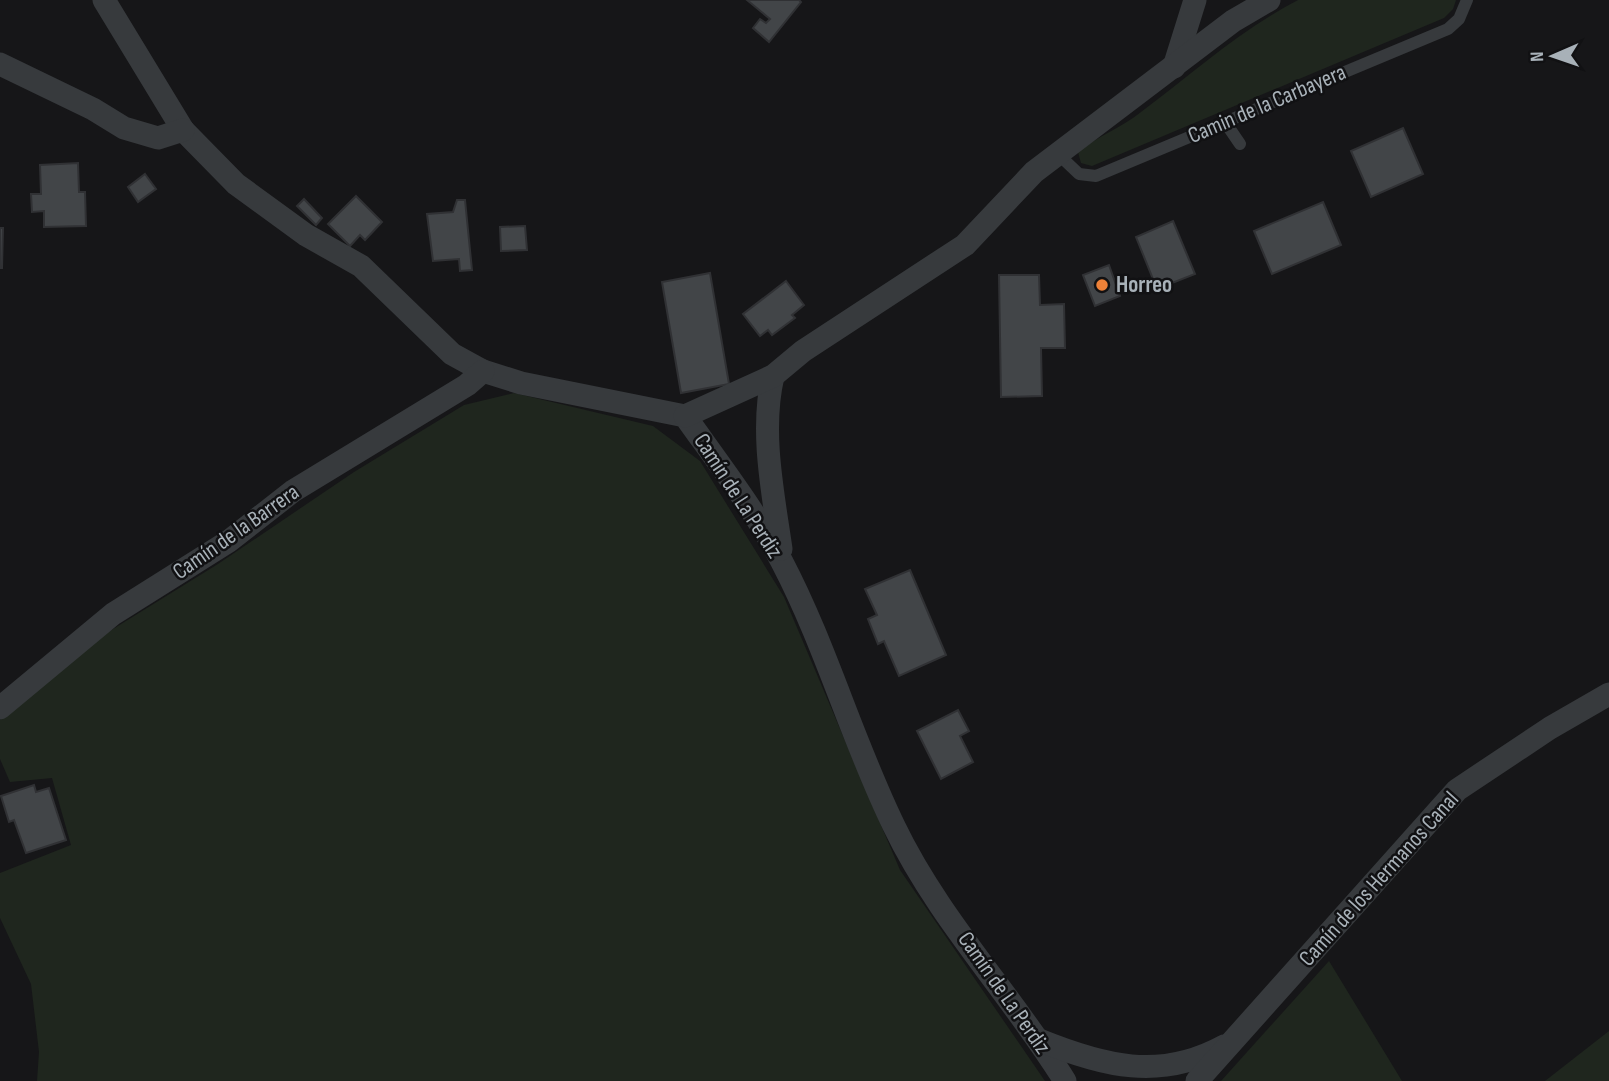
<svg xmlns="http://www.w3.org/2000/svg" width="1609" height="1081" font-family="'Sofia Sans Condensed',sans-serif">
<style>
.green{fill:#1f261e}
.building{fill:#424548;stroke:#303134;stroke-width:2}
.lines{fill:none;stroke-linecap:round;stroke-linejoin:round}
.lane{stroke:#373a3d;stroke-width:12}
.street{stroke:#373a3d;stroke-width:23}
.poi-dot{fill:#ed8138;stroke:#111113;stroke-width:2.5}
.labels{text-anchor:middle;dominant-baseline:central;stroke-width:5;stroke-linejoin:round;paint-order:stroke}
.street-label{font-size:23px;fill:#a8b1b8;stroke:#111113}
.poi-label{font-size:23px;font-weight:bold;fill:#a8b1b8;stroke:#111113;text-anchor:start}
</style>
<rect width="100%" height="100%" fill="#161618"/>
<g class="green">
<path d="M1298,0H1456L1453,9L1444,18L1092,166L1081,163L1078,152C1098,136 1121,128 1141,112C1193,73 1240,30 1298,0Z"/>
<polygon points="514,393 653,426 700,461 784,597 900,870 1045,1081 37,1081 39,1052 31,984 0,918 0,873 71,845 52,778 10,782 0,759 0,720 105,634 218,564 354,472 464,405"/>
<polygon points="1329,961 1402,1081 1221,1081"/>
<polygon points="1609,1031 1609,1081 1545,1081"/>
</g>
<g class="building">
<polygon points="747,0 799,0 801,2 769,42 753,28 760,19 766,23 770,19"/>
<polygon points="1403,128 1423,174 1371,197 1351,151"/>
<polygon points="78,163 79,192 85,192 86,226 44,227 44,211 32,212 31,194 41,194 40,165"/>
<polygon points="145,174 156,189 138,202 128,187"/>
<polygon points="356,196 382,222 365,240 360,235 350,246 328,224"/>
<polygon points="304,199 322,218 316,225 297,206"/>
<polygon points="457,200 465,200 472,270 460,271 459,259 433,261 427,214 453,212"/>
<polygon points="1323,202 1341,245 1272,274 1254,231"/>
<polygon points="1173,221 1195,274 1157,289 1136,237"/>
<polygon points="525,226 527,250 501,251 500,227"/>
<polygon points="0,228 3,228 2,268 0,268"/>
<polygon points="1109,265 1120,296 1095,306 1083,275"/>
<polygon points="710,273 729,384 681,393 662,282"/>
<polygon points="999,275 1039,275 1040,305 1064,304 1065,348 1041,348 1042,396 1001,397"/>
<polygon points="786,281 804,305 792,315 795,318 772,335 768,330 760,336 743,314"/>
<polygon points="910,570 946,655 899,676 884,641 878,644 868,619 877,615 865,589"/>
<polygon points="958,710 969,731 960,736 973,762 941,779 917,731"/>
<polygon points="34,785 36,792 49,788 66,840 26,853 14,820 9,822 1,796"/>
</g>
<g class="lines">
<g class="lane">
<polyline points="1225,122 1240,144"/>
<polyline points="1058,154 1079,174 1096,176 1448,29 1459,19 1467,0"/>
</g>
<g class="street">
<path d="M104,0L183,130L236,184L306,235L361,266L452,354L483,371L521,383L685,416C719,464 755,510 782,562C826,646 852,740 894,826C938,918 1011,994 1065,1081"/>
<polyline points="0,64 93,109 124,128 158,138 183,130"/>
<polyline points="1174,67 1195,0"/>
<path d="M773,376C760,431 773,493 781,549"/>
<polyline points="685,416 773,376 803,351 965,245 1034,172 1233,21 1269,0"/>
<polyline points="0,708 113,614 229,541 293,491 467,385 483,371"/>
<path d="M1039,1040C1103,1066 1160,1081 1224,1046"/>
<polyline points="1197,1081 1457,790 1550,728 1609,694"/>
</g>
</g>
<circle class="poi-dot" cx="1102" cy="285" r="7"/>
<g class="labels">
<g class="street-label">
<text transform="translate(1267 104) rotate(-23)">Camin de la Carbayera</text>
<text transform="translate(738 496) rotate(57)">Camín de La Perdiz</text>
<text transform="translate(236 532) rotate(-35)">Camín de la Barrera</text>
<text transform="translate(1379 879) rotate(-48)">Camín de los Hermanos Canal</text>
<text transform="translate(1004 993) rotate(55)">Camín de La Perdiz</text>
</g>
<g class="poi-label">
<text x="1116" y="285">Horreo</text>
</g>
</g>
<g transform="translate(1553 56) rotate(268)" stroke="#111113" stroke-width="5" paint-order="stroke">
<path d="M0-5L12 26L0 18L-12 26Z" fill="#a8b1b8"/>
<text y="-10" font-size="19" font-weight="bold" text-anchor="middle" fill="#a8b1b8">N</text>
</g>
</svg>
